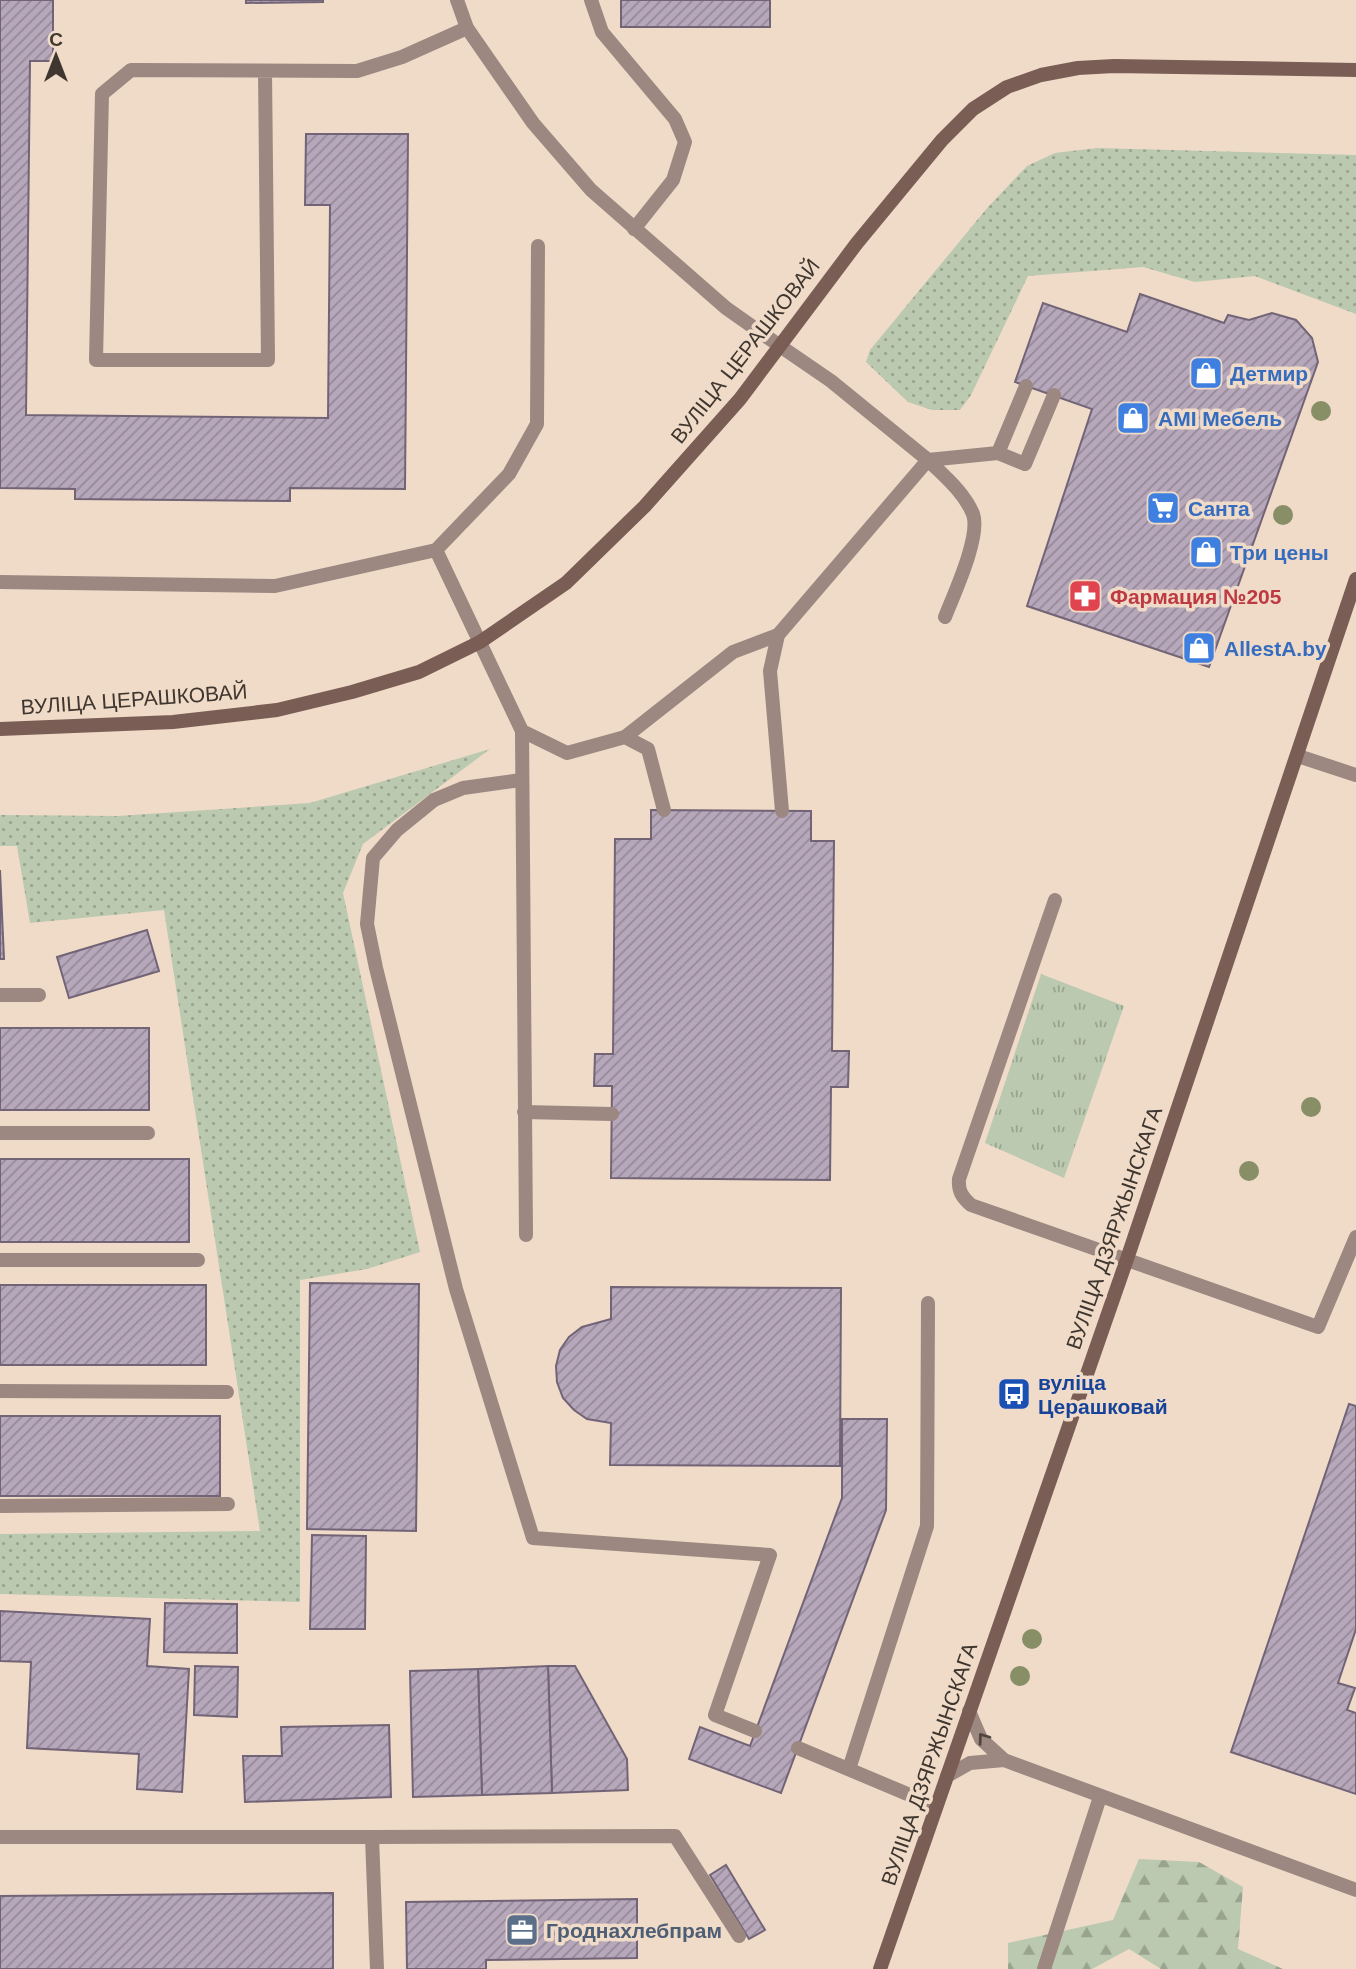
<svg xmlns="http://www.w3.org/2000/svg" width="1356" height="1969" font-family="Helvetica,sans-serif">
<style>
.grass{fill:url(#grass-dots)}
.forest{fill:url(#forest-firs)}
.park{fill:url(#park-tufts)}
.building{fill:url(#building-hatch);stroke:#726476;stroke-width:2}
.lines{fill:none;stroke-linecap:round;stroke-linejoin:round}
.lane{stroke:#9c8781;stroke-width:14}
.street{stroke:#9c8781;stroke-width:14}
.secondary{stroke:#7a5e55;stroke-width:14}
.tree{fill:#888e66}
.oneway{stroke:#51463f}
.labels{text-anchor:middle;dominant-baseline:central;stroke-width:7;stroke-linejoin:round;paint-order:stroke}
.street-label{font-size:21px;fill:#3e362f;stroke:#efdbc8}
.shop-label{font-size:21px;font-weight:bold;fill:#366cbe;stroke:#efdbc8;text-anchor:start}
.health-label{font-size:21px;font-weight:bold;fill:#be3a42;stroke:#efdbc8;text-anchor:start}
.transit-label{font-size:21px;font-weight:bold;fill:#164399;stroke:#efdbc8;text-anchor:start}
.service-label{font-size:21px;font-weight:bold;fill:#4e5e75;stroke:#efdbc8;text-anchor:start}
</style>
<defs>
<pattern id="grass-dots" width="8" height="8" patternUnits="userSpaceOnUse" patternTransform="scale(1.75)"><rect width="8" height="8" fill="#bac9af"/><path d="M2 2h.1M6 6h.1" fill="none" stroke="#99a48f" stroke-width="1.8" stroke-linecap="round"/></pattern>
<pattern id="forest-firs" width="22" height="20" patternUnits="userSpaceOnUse" patternTransform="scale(1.75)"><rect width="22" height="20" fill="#bac9af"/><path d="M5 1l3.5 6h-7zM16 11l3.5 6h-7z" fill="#99a48f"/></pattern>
<pattern id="park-tufts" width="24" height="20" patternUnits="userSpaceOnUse" patternTransform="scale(1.75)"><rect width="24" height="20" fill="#bac9af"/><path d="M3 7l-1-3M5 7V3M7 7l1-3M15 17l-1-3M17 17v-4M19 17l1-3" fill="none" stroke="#99a48f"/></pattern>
<pattern id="building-hatch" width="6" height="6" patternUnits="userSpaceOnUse" patternTransform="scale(1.75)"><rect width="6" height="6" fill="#b6a7bb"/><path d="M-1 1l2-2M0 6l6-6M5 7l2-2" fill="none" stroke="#958998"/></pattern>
</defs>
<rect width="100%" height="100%" fill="#efdbc8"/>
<g class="grass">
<polygon points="1097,148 1356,155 1356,314 1255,276 1195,282 1143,267 1028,276 971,395 960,410 932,410 908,402 866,362 870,350 988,207 1027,166 1055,153"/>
<polygon points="490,749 363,844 343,893 420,1252 367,1269 300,1280 300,1602 0,1594 0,1534 260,1531 164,910 30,923 17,846 0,846 0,815 118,816 310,803"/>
</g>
<polygon class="forest" points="1139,1859 1199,1862 1243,1887 1238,1949 1283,1969 1161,1969 1129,1949 1092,1969 1008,1969 1008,1943 1113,1920"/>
<polygon class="park" points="1041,974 1124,1006 1064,1178 985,1143"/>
<g class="building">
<polygon points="0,0 53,0 53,61 30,61 26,415 328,418 330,205 305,205 306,134 408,134 405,489 290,488 290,501 75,499 75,489 0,488"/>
<polygon points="246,0 323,0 323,2 246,3"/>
<rect x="621" y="0" width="149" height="27"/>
<polygon points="1140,294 1224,323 1228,315 1249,320 1272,313 1296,320 1312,338 1318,362 1209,667 1027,606 1092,409 1015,382 1043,303 1127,332"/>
<polygon points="651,810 811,811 811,841 834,841 832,1051 849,1051 848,1087 831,1087 830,1180 611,1178 612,1086 594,1086 595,1054 613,1054 615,839 651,839"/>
<polygon points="0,870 4,959 0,959"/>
<polygon points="147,930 159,971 69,998 57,957"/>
<rect x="0" y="1028" width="149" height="82"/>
<rect x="0" y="1159" width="189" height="83"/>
<polygon points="310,1283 419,1284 416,1531 307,1529"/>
<rect x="0" y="1285" width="206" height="80"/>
<polygon points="611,1287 841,1288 840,1466 610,1465 611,1423 587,1419 574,1410 563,1398 557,1382 556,1366 560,1350 569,1337 582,1327 611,1319"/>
<polygon points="1349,1404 1356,1406 1356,1629 1338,1683 1355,1688 1347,1710 1356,1713 1356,1794 1231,1752"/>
<rect x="0" y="1416" width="220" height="80"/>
<polygon points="842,1419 887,1419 886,1510 781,1793 689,1759 700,1727 750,1746 842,1498"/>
<polygon points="312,1535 366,1536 365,1629 310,1629"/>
<polygon points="165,1603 237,1604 237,1653 164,1652"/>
<polygon points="0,1611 150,1619 147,1666 189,1669 182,1792 137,1789 139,1754 27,1748 31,1662 0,1661"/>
<polygon points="195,1666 238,1667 237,1717 194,1715"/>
<polygon points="548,1666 575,1666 627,1759 628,1790 552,1793"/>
<polygon points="548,1666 552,1793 482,1795 478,1669"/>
<polygon points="478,1669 482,1795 413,1797 410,1671"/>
<polygon points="389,1725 391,1797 245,1802 243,1756 282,1756 281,1727"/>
<polygon points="726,1865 765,1930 749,1939 710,1875"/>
<polygon points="333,1893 333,1969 0,1969 0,1896"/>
<polygon points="637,1899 637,1958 486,1960 486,1969 407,1969 406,1902"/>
</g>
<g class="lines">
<g class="lane">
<polyline points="591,0 602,32 675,119 685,142 673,180 634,229"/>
<polyline points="265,71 268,360 96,360 102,94 131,70 357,71 402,57 467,28"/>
<polyline points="780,346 831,381 928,460 778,635 770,671 782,811"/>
<polyline points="998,453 1025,464 1054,395"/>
<path d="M928,460C944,476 964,492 973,514C981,536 954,594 945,617"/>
<polyline points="928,460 998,453 1026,386"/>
<polyline points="436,550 522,731 567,753 625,737 648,749 664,810"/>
<polyline points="0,582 275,586 436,550 509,474 537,424 538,246"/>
<polyline points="522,731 526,1235"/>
<polyline points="625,737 733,652 778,635"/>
<polyline points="1298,756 1356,775"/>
<polyline points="521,780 463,788 434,800 397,830 373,858 367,924 376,968 456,1289 533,1538 770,1555 715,1715 755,1731"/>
<path d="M1055,900L959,1179C958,1191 962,1197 971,1205L1318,1327L1356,1237"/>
<polyline points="0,995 39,995"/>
<polyline points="524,1112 612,1114"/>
<polyline points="0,1133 148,1133"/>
<polyline points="0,1260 198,1260"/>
<polyline points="0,1391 227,1392"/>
<polyline points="0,1506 228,1504"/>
<polyline points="969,1711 981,1739 1004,1760 1356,1890"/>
<polyline points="798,1748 936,1806"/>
<polyline points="849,1769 927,1526 928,1303"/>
<polyline points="947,1776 970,1763 1004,1760"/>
<polyline points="0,1837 372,1837 377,1969"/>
<polyline points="372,1837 675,1836 739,1936"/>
<polyline points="1044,1969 1100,1797"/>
</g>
<polyline class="street" points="457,0 467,28 533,123 591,190 726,308 780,346"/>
<g class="secondary">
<polyline points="0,729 173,722 277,710 352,692 419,672 480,642 566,583 645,506 740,399 857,243 942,140 973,109 1007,87 1041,75 1078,68 1114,66 1356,70"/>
<polyline points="880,1969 1127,1259 1356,579"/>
</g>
</g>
<g class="tree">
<circle cx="1321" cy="411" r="10"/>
<circle cx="1283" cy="515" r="10"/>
<circle cx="1311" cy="1107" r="10"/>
<circle cx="1249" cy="1171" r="10"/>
<circle cx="1032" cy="1639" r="10"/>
<circle cx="1020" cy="1676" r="10"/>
</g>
<defs><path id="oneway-chevron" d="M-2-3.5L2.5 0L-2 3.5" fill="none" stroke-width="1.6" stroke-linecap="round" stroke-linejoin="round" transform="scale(1.75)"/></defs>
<use class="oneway" href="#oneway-chevron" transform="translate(983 1738) rotate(-126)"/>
<defs>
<symbol id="shop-square" viewBox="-11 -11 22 22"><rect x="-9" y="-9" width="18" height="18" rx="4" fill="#3f7fe0" stroke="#efdbc8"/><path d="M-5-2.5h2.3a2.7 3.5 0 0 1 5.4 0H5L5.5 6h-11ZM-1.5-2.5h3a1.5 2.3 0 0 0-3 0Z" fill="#fff"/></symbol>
<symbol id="supermarket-square" viewBox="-11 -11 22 22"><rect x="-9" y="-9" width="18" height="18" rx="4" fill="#3f7fe0" stroke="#efdbc8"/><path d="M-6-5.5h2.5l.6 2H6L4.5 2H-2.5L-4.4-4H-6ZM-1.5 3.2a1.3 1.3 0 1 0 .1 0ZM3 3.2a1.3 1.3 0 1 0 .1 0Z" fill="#fff"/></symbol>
<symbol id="pharmacy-square" viewBox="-11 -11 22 22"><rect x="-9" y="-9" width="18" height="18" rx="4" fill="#e0444e" stroke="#efdbc8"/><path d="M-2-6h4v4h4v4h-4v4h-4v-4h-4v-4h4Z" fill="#fff"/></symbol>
<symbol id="bus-square" viewBox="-11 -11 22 22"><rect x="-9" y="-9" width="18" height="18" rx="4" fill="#1a4fb4" stroke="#efdbc8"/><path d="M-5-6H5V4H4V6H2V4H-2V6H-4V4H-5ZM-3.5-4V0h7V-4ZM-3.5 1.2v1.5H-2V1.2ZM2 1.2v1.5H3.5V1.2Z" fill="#fff"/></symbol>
<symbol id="office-square" viewBox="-11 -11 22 22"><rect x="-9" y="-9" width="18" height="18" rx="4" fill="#5c6f8a" stroke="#efdbc8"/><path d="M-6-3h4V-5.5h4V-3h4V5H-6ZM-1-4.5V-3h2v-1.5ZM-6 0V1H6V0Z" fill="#fff"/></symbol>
</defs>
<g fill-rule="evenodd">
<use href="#shop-square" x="1187" y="354" width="38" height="38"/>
<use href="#shop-square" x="1114" y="399" width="38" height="38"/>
<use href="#supermarket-square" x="1144" y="489" width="38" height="38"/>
<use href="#shop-square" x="1187" y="533" width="38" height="38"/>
<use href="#pharmacy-square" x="1066" y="577" width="38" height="38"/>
<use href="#shop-square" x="1180" y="629" width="38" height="38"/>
<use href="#bus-square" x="995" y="1375" width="38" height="38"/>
<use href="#office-square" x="503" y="1911" width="38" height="38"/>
</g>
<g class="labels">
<g class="street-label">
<text transform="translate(745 351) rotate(-52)">ВУЛІЦА ЦЕРАШКОВАЙ</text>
<text transform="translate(134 699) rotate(-4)">ВУЛІЦА ЦЕРАШКОВАЙ</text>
<text transform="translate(1114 1228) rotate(-71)">ВУЛІЦА ДЗЯРЖЫНСКАГА</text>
<text transform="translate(929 1764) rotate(-71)">ВУЛІЦА ДЗЯРЖЫНСКАГА</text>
</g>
<g class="shop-label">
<text x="1230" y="373">Детмир</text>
<text x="1158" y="418">AMI Мебель</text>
<text x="1188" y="508">Санта</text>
<text x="1230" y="552">Три цены</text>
<text x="1224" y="648">AllestA.by</text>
</g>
<g class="health-label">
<text x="1110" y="596">Фармация №205</text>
</g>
<g class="transit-label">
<text x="1038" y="1382">вуліца<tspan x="1038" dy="24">Церашковай</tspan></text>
</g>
<g class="service-label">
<text x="546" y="1930">Гроднахлебпрам</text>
</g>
</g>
<g transform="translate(56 56)" stroke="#efdbc8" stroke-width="5" paint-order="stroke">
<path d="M0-5L12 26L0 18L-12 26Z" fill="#3e362f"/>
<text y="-10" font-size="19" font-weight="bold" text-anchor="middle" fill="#3e362f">С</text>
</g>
</svg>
